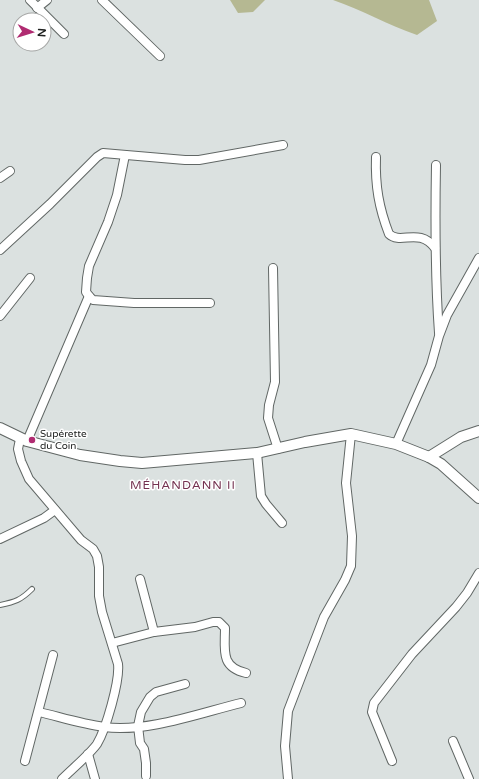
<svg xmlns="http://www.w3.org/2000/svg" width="479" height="779" font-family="'Varela Round',sans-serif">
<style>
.green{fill:#b5b892}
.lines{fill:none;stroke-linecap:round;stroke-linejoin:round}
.service-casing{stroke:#616765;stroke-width:6}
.minor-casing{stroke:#616765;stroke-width:10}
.tertiary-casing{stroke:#616765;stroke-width:12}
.service{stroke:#fff;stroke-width:4}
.minor{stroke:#fff;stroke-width:8}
.tertiary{stroke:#fff;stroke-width:10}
.poi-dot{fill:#b02b71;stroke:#fff;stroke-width:1.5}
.labels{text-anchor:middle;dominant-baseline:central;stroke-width:3;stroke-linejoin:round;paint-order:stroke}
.poi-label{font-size:10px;fill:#202221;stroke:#fff;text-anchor:start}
.quarter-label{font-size:12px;letter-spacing:1px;fill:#73314f;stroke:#fff}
</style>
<rect width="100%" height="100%" fill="#dbe1e0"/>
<g class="green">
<polygon points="230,0 265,0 253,12 238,13"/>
<path d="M333,0H429L437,21L417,35C388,25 362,10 333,0Z"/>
</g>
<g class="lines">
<defs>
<path id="service" d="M0,605C15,602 21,600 32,589"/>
<g id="minor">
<polyline points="30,0 64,34"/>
<polyline points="102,0 160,56"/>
<polyline points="37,8 47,0"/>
<polyline points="125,155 117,195 108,222 89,266 87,278 86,292 89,296 93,300 134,303 210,303"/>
<path d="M376,157C375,186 379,208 389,234C401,245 419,227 435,248"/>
<path d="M436,165C435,221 435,277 439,333"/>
<polyline points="0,178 10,171"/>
<polyline points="0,250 50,204 97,157 103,153 185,160 199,160 283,145"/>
<polyline points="273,268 275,382 269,405 268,418 278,449"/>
<polyline points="0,316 30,278"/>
<path d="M20,439L18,449L21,461L29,479L81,540L93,549L97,556L99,567V596L102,612L118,664C120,681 106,729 97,744C90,754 72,769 62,779"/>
<polyline points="27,441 89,296"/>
<polyline points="396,444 431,365 439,336 447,315 479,258"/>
<polyline points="257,453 261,496 266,504 282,523"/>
<polyline points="0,539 44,518 55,510"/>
<polyline points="140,579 154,632"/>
<path d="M112,643L154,632L195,627L213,622H219L225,628C225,650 220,667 246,673"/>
<path d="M39,712C60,717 82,724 104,727C146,733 200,713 241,703"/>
<polyline points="453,741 469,779"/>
<polyline points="88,754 95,779"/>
<polyline points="25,761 53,655"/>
<polyline points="392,761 372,712 374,703 412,654 456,607 467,593 479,573"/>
<polyline points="146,776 146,763 144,749 140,743 138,726 141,712 150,697 156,692 185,684"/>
<polyline points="288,779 285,746 288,711 324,617 345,580 351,566 352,536 346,483 351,434"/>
</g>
<g id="tertiary">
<polyline points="0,428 27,441 80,455 120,461 142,463 257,453 305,442 351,434 396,444 429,457 441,464 479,498"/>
<polyline points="429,457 461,437 479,431"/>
</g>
</defs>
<use href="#service" class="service-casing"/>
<use href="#minor" class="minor-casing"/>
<use href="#tertiary" class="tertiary-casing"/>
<use href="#service" class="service"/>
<use href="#minor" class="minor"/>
<use href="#tertiary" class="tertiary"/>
</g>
<circle class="poi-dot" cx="32" cy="440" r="4"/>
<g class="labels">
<g class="poi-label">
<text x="40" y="434">Supérette<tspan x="40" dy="12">du Coin</tspan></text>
</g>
<g class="quarter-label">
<text x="183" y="485">MÉHANDANN II</text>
</g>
</g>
<g transform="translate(32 32) rotate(94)"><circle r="19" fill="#ffffff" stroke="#a6a7a6"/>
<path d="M0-3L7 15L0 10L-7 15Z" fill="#b02b71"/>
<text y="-6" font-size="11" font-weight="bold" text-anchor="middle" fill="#202221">N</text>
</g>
</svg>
